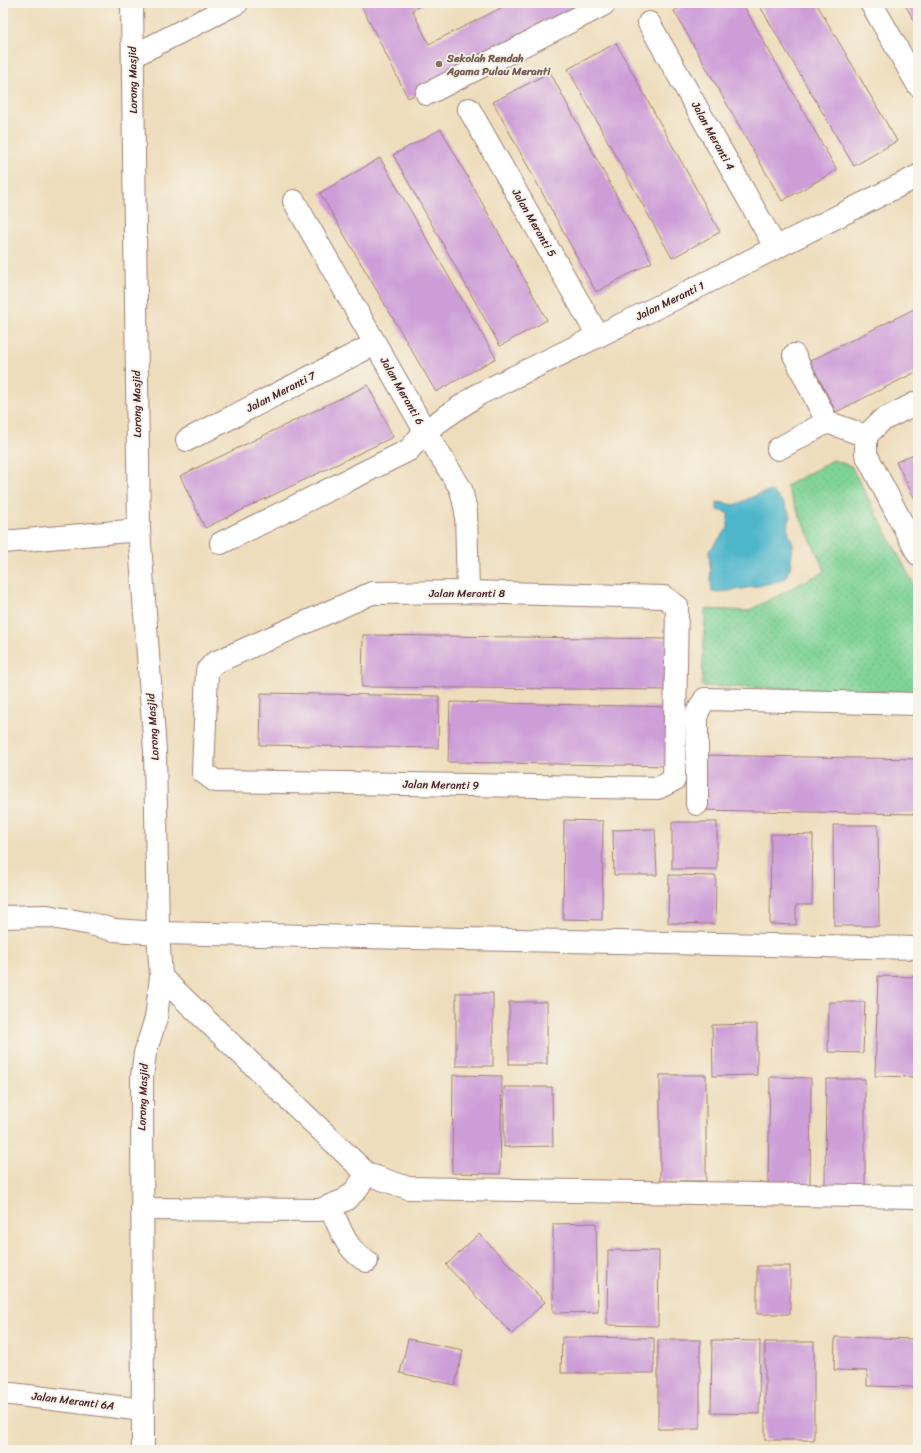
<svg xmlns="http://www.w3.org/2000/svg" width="921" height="1453" font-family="Sriracha,sans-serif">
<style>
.park{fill:url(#park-dots);stroke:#647960}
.water{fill:#4db6cb;stroke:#4c6a7b}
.building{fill:#cd9dd8}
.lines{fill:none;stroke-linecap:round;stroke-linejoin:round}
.minor-casing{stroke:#9c7e74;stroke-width:24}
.minor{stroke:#fff;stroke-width:22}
.education-dot{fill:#8d6e63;stroke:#f7f3e8;stroke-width:1.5}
.labels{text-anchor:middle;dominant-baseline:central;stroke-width:3.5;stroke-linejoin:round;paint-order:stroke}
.education-label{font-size:11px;font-weight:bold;fill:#785e54;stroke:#f7f3e8;text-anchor:start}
.street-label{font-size:11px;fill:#4a1f2b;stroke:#f7f3e8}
</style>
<defs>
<pattern id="park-dots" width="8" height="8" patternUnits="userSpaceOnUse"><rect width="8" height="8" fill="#7fd396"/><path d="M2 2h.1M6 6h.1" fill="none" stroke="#6fb581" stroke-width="1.8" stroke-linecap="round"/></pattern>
</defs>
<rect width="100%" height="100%" fill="#f7f3e8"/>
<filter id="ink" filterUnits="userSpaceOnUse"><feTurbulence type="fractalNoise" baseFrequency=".025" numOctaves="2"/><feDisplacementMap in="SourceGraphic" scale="8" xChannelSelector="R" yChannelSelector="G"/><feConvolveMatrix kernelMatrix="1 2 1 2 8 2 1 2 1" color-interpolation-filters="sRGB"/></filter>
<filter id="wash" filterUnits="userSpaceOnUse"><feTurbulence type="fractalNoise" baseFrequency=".012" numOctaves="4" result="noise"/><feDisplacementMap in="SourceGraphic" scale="16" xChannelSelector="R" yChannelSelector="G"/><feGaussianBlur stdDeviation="0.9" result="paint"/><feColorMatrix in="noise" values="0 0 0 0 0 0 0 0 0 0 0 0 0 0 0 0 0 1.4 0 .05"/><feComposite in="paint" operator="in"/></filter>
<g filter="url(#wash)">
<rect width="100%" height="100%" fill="#eeddbc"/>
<polygon class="park" points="833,460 851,466 918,592 918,693 702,686 705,609 748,611 825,571 786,486"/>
<path class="water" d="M772,491L783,502L791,516L787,528L793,544L790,568L784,580C760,585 736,592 712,592L709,551L728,528V513L717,510V502L735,505L759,494Z"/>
<g id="blocks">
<g class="building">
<polygon points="360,3 426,3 412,10 429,44 511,3 599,3 408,98"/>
<polygon points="688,3 742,3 837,170 782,201 674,11"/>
<polygon points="758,3 816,3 897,141 854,166"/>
<polygon points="904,3 918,3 918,27"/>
<polygon points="616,43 720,232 672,258 568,69"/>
<polygon points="550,72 652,262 596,292 493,102"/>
<polygon points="441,129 547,320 500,346 393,155"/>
<polygon points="380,158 496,358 436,392 320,193"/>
<polygon points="918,307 918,371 836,412 810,361"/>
<polygon points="368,385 393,437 205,528 180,476"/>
<polygon points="918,452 918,505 896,462"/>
<polygon points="363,635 671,639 671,690 362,687"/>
<polygon points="261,693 439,696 438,748 260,745"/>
<polygon points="450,702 673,707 671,766 448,762"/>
<polygon points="698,755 918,759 918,814 697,810"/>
<polygon points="564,820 603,821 602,920 563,919"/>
<rect x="672" y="822" width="45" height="47"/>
<polygon points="833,825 878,825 879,926 834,926"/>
<polygon points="655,829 657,875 614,875 613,830"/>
<polygon points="771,834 813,835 812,905 796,905 796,925 770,924"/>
<polygon points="669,875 716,876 715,924 668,923"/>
<polygon points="878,976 918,977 918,1077 875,1076"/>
<rect x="456" y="993" width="37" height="73"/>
<rect x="509" y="1002" width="38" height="62"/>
<polygon points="829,1002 865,1002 863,1053 828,1052"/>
<polygon points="757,1024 757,1075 713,1076 712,1025"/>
<polygon points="453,1075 502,1076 500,1174 452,1173"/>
<rect x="660" y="1075" width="46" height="106"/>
<polygon points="770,1077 811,1078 810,1185 768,1184"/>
<polygon points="826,1079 865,1079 865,1186 825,1185"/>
<polygon points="504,1087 552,1087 553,1146 504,1147"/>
<polygon points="596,1223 598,1312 553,1313 553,1224"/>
<polygon points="479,1234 545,1302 512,1334 446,1265"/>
<polygon points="608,1250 659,1251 658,1326 607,1325"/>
<rect x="757" y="1266" width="33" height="48"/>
<polygon points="562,1337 654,1338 654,1373 561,1373"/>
<polygon points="835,1337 918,1339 918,1387 867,1386 867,1371 834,1370"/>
<polygon points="408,1339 463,1350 455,1385 400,1373"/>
<rect x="658" y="1340" width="42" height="89"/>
<polygon points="712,1340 760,1341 759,1414 711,1413"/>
<rect x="765" y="1342" width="49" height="98"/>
</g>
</g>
</g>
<g filter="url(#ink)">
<use href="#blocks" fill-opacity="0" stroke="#9c7e74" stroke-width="1"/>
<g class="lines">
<defs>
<g id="minor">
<polyline points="132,3 139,530 155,751 158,933 161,977 156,1018 145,1053 142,1077 143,1450"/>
<polyline points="871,3 918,85"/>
<polyline points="649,23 776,248"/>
<polyline points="133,56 237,3"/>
<polyline points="427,94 603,5 605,3"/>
<polyline points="469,109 598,336"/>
<polyline points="294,201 425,431 461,489 466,511 468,592"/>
<polyline points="794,355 827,422"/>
<polyline points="866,436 866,454 918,554"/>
<polyline points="866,436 881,421 918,402"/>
<polyline points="187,440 375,344"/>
<polyline points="778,449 827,422 866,436"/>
<polyline points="3,542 139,530"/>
<polyline points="221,543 409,450 425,431 479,394 674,299 918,176"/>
<polygon points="468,592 664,597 677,606 674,780 658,788 215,781 203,772 207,671 214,663 372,593"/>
<polyline points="697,804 697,713 705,699 918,704"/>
<polyline points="3,917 47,916 91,924 114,930 158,933 918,948"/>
<polyline points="161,977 367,1174 408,1188 918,1197"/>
<path d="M330,1206C339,1226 346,1251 367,1261"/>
<polyline points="142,1209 320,1210 345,1200 356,1190 367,1174"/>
<polyline points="3,1393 143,1410"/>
</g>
</defs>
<use href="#minor" class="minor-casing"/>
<use href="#minor" class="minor"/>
</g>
</g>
<circle class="education-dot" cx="439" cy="64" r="4"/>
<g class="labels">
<g class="education-label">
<text x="447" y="58">Sekolah Rendah<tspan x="447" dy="13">Agama Pulau Meranti</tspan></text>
</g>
<g class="street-label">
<text transform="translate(133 80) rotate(-91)">Lorong Masjid</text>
<text transform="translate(713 136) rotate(61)">Jalan Meranti 4</text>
<text transform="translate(534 223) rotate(60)">Jalan Meranti 5</text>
<text transform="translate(670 301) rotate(-26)">Jalan Meranti 1</text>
<text transform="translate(402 391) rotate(60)">Jalan Meranti 6</text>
<text transform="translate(281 392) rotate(-27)">Jalan Meranti 7</text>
<text transform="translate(137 404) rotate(-91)">Lorong Masjid</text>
<text x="467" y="593">Jalan Meranti 8</text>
<text transform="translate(153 727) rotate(-94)">Lorong Masjid</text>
<text transform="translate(441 785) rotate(1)">Jalan Meranti 9</text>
<text transform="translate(143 1097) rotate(-88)">Lorong Masjid</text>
<text transform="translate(73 1401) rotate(7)">Jalan Meranti 6A</text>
</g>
</g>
<rect width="921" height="1453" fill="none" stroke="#f7f3e8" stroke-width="16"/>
</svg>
